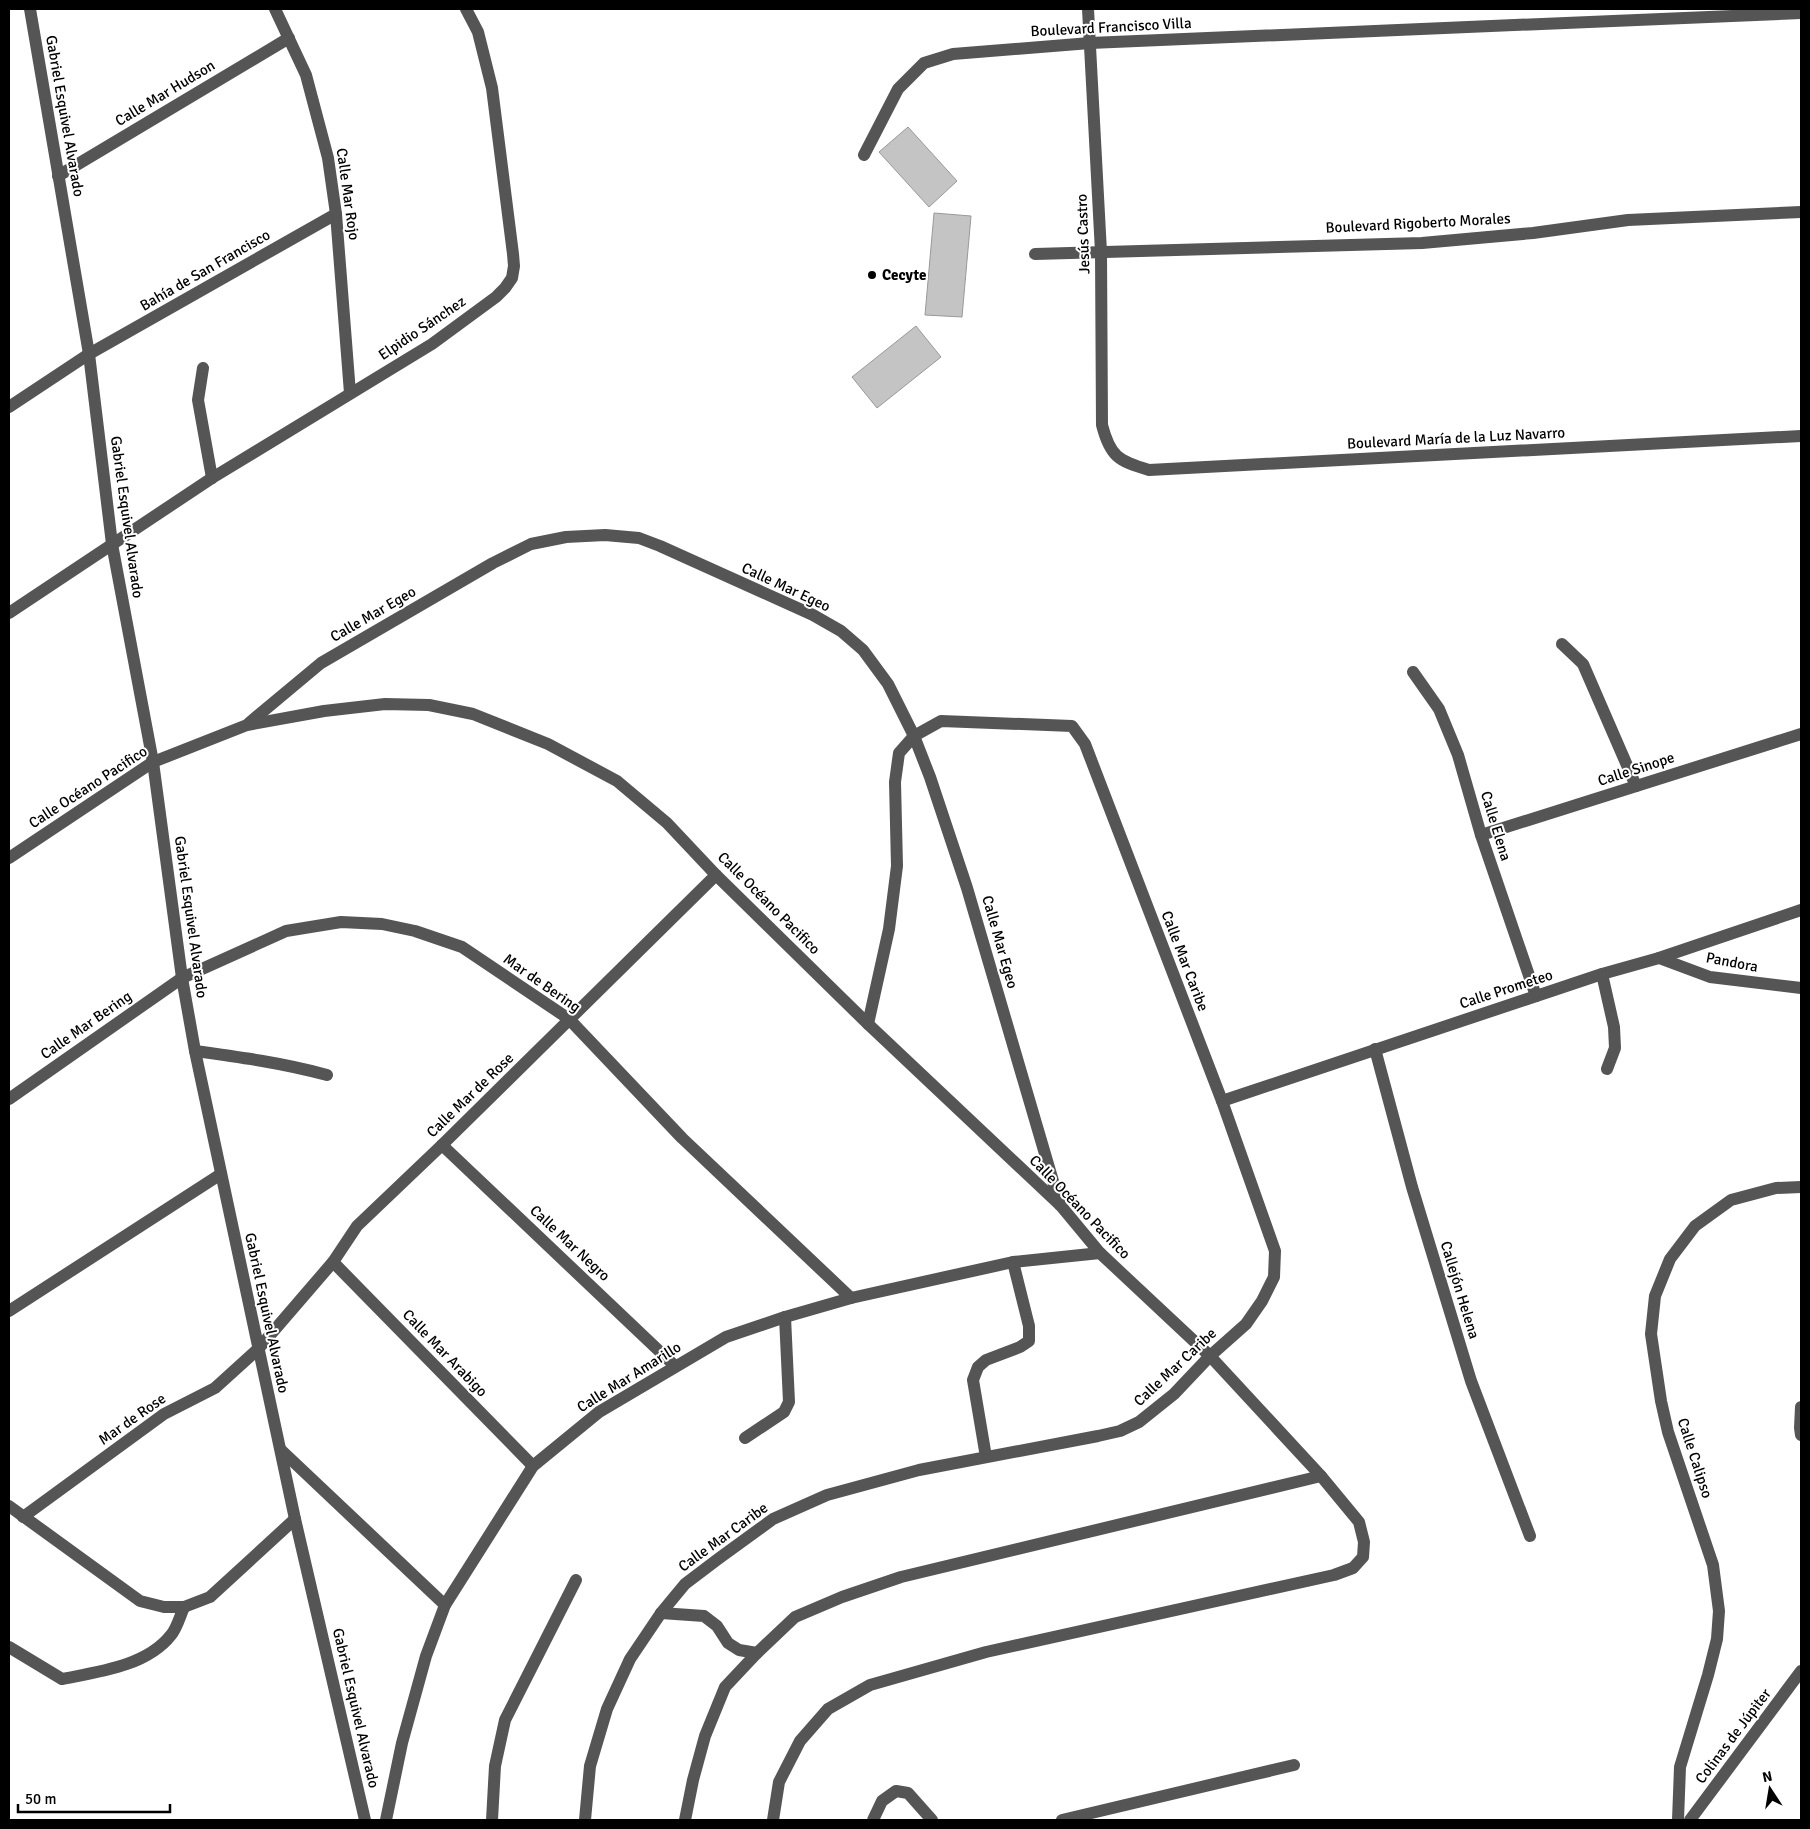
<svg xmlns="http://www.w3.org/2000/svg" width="1810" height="1829" font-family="Signika,sans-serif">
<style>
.building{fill:#c4c4c4;stroke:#999}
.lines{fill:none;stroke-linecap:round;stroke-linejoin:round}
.minor{stroke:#555;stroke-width:12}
.poi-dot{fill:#000;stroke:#fff;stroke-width:2}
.labels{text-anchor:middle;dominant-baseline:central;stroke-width:4;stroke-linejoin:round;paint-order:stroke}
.street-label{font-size:15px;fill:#000;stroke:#fff}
.poi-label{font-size:15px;font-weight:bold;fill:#000;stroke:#fff;text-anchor:start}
</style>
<rect width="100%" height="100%" fill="#fff"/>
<g class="building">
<polygon points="908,127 957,181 929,207 879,152"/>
<polygon points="934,213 971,216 962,317 925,315"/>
<polygon points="916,326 941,357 877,408 852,377"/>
</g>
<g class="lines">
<g class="minor">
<polyline points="30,9 89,354 112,544 153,762 182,978 195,1051 295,1519 365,1820"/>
<polyline points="275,9 306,75 328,158 336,214 350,393"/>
<path d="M1088,9L1101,252L1102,425C1110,456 1118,461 1149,470L1801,436"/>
<polyline points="864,155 898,89 924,63 953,54 1090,43 1801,13"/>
<polyline points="58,176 289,38"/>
<polyline points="1035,254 1422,243 1533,233 1628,220 1801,212"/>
<polyline points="203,368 198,400 212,478"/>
<polyline points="9,407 89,354 336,214"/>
<polyline points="9,613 212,478 432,344 496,297 505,288 512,278 514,266 513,254 492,88 478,32 466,9"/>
<polyline points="1562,644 1583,664 1636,786"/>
<polyline points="1413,672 1439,709 1458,755 1481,835 1536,996"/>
<polyline points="249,723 321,663 493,563 531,544 566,537 605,535 639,538 660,546 813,615 841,631 863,650 888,684 914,736 930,777 967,888 1060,1205"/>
<polyline points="1481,835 1801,734"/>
<polyline points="9,858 153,762 247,725 324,711 385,704 429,705 473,714 548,744 617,781 667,823 716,875 868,1024 1061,1206 1100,1253 1210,1356 1321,1476 1359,1522 1364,1542 1363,1557 1353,1568 1334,1575 986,1652 870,1685 828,1709 800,1741 779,1782 773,1820"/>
<polyline points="1659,958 1710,977 1801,988"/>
<polyline points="1602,974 1614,1027 1615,1048 1607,1069"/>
<polyline points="1375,1049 1412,1187 1471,1381 1530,1536"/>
<path d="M195,1051C239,1057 283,1063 327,1075"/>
<polyline points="9,1099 182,978 286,931 341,922 382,924 415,931 462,947 569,1019 682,1138 851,1298"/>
<polyline points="1222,1101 1602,974 1659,958 1801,910"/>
<polyline points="442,1145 675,1366"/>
<polyline points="333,1262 533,1466"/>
<polyline points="9,1311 221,1174"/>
<polyline points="1801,1407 1800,1428 1801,1435"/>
<polyline points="745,1438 784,1412 789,1402 785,1317"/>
<polyline points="281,1450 445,1605"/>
<polyline points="986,1457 973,1380 978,1367 986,1360 1020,1347 1029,1341 1029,1326 1013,1262"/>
<polyline points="9,1506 140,1601 164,1607 184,1607 210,1597 295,1519"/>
<polyline points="23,1517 164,1414 215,1388 258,1349 333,1262 357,1226 442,1145 716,875"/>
<polyline points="661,1613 704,1616 717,1626 728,1643 739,1650 757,1653"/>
<path d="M9,1647L62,1679C98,1672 147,1666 171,1635C177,1628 180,1616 184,1607"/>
<polyline points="386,1820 402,1743 426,1656 445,1605 533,1466 599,1412 726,1337 785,1317 851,1298 1013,1262 1100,1253"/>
<polyline points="492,1820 495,1766 505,1720 576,1580"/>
<polyline points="585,1820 590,1766 607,1709 630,1659 661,1613 685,1584 718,1559 773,1519 827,1495 919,1470 1098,1436 1120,1431 1139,1422 1174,1394 1210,1356 1246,1324 1262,1301 1274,1277 1275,1251 1222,1101 1085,744 1072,726 941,721 914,736 899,753 895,782 897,866 889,929 868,1024"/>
<polyline points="685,1820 693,1780 705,1736 725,1687 757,1653 795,1617 842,1597 901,1577 1321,1476"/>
<polyline points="873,1820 882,1801 896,1791 908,1793 932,1820"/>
<polyline points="1062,1820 1294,1765"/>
<polyline points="1678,1820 1680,1767 1708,1675 1717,1639 1719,1611 1713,1565 1668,1432 1661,1401 1651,1334 1655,1296 1670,1259 1695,1226 1731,1200 1776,1188 1801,1187"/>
<polyline points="1690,1820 1801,1671"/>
</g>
</g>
<circle class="poi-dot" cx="872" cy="275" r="5"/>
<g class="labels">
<g class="street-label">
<text transform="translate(1111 27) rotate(-3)">Boulevard Francisco Villa</text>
<text transform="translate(165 93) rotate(-31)">Calle Mar Hudson</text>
<text transform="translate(65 116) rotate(80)">Gabriel Esquivel Alvarado</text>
<text transform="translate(348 194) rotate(82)">Calle Mar Rojo</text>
<text transform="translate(1418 223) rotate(-3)">Boulevard Rigoberto Morales</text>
<text transform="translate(1083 234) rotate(-92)">Jesús Castro</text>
<text transform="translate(205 270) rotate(-30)">Bahía de San Francisco</text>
<text transform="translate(422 328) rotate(-34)">Elpidio Sánchez</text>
<text transform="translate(1456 438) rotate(-3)">Boulevard María de la Luz Navarro</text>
<text transform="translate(127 517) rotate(82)">Gabriel Esquivel Alvarado</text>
<text transform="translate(786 587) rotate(25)">Calle Mar Egeo</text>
<text transform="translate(373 614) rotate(-30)">Calle Mar Egeo</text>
<text transform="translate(1636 769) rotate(-18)">Calle Sinope</text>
<text transform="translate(88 787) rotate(-33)">Calle Océano Pacifico</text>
<text transform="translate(1496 826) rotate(73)">Calle Elena</text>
<text transform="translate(769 903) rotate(45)">Calle Océano Pacifico</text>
<text transform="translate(191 917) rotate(82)">Gabriel Esquivel Alvarado</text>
<text transform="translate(1000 942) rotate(74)">Calle Mar Egeo</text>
<text transform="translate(1185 961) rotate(69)">Calle Mar Caribe</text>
<text transform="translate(1732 962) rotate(11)">Pandora</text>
<text transform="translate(542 983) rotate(35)">Mar de Bering</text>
<text transform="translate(1506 989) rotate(-18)">Calle Prometeo</text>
<text transform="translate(86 1025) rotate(-35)">Calle Mar Bering</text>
<text transform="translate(470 1095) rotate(-44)">Calle Mar de Rose</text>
<text transform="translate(1080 1207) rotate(46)">Calle Océano Pacifico</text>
<text transform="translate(570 1243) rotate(43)">Calle Mar Negro</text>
<text transform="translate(1460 1290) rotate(73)">Callejón Helena</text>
<text transform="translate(267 1313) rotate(78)">Gabriel Esquivel Alvarado</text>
<text transform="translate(445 1353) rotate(46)">Calle Mar Arabigo</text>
<text transform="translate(1175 1367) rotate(-43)">Calle Mar Caribe</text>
<text transform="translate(629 1377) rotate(-32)">Calle Mar Amarillo</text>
<text transform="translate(132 1419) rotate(-35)">Mar de Rose</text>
<text transform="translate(1695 1458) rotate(72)">Calle Calipso</text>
<text transform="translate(723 1537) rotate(-36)">Calle Mar Caribe</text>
<text transform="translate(356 1708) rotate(77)">Gabriel Esquivel Alvarado</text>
<text transform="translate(1733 1736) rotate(-53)">Colinas de Júpiter</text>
</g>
<g class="poi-label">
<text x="882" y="275">Cecyte</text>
</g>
</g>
<rect width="1810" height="1829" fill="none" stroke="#000000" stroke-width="20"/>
<g transform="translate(1770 1789) rotate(348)" stroke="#ffffff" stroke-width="4" paint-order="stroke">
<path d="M0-4L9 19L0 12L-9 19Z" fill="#000000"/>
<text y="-8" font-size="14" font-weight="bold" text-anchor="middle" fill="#000000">N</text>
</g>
<path d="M18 1804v8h152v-8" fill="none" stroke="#000000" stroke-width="2.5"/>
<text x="25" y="1804" font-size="15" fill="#000000" stroke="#ffffff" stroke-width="4" paint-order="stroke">50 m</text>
</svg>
